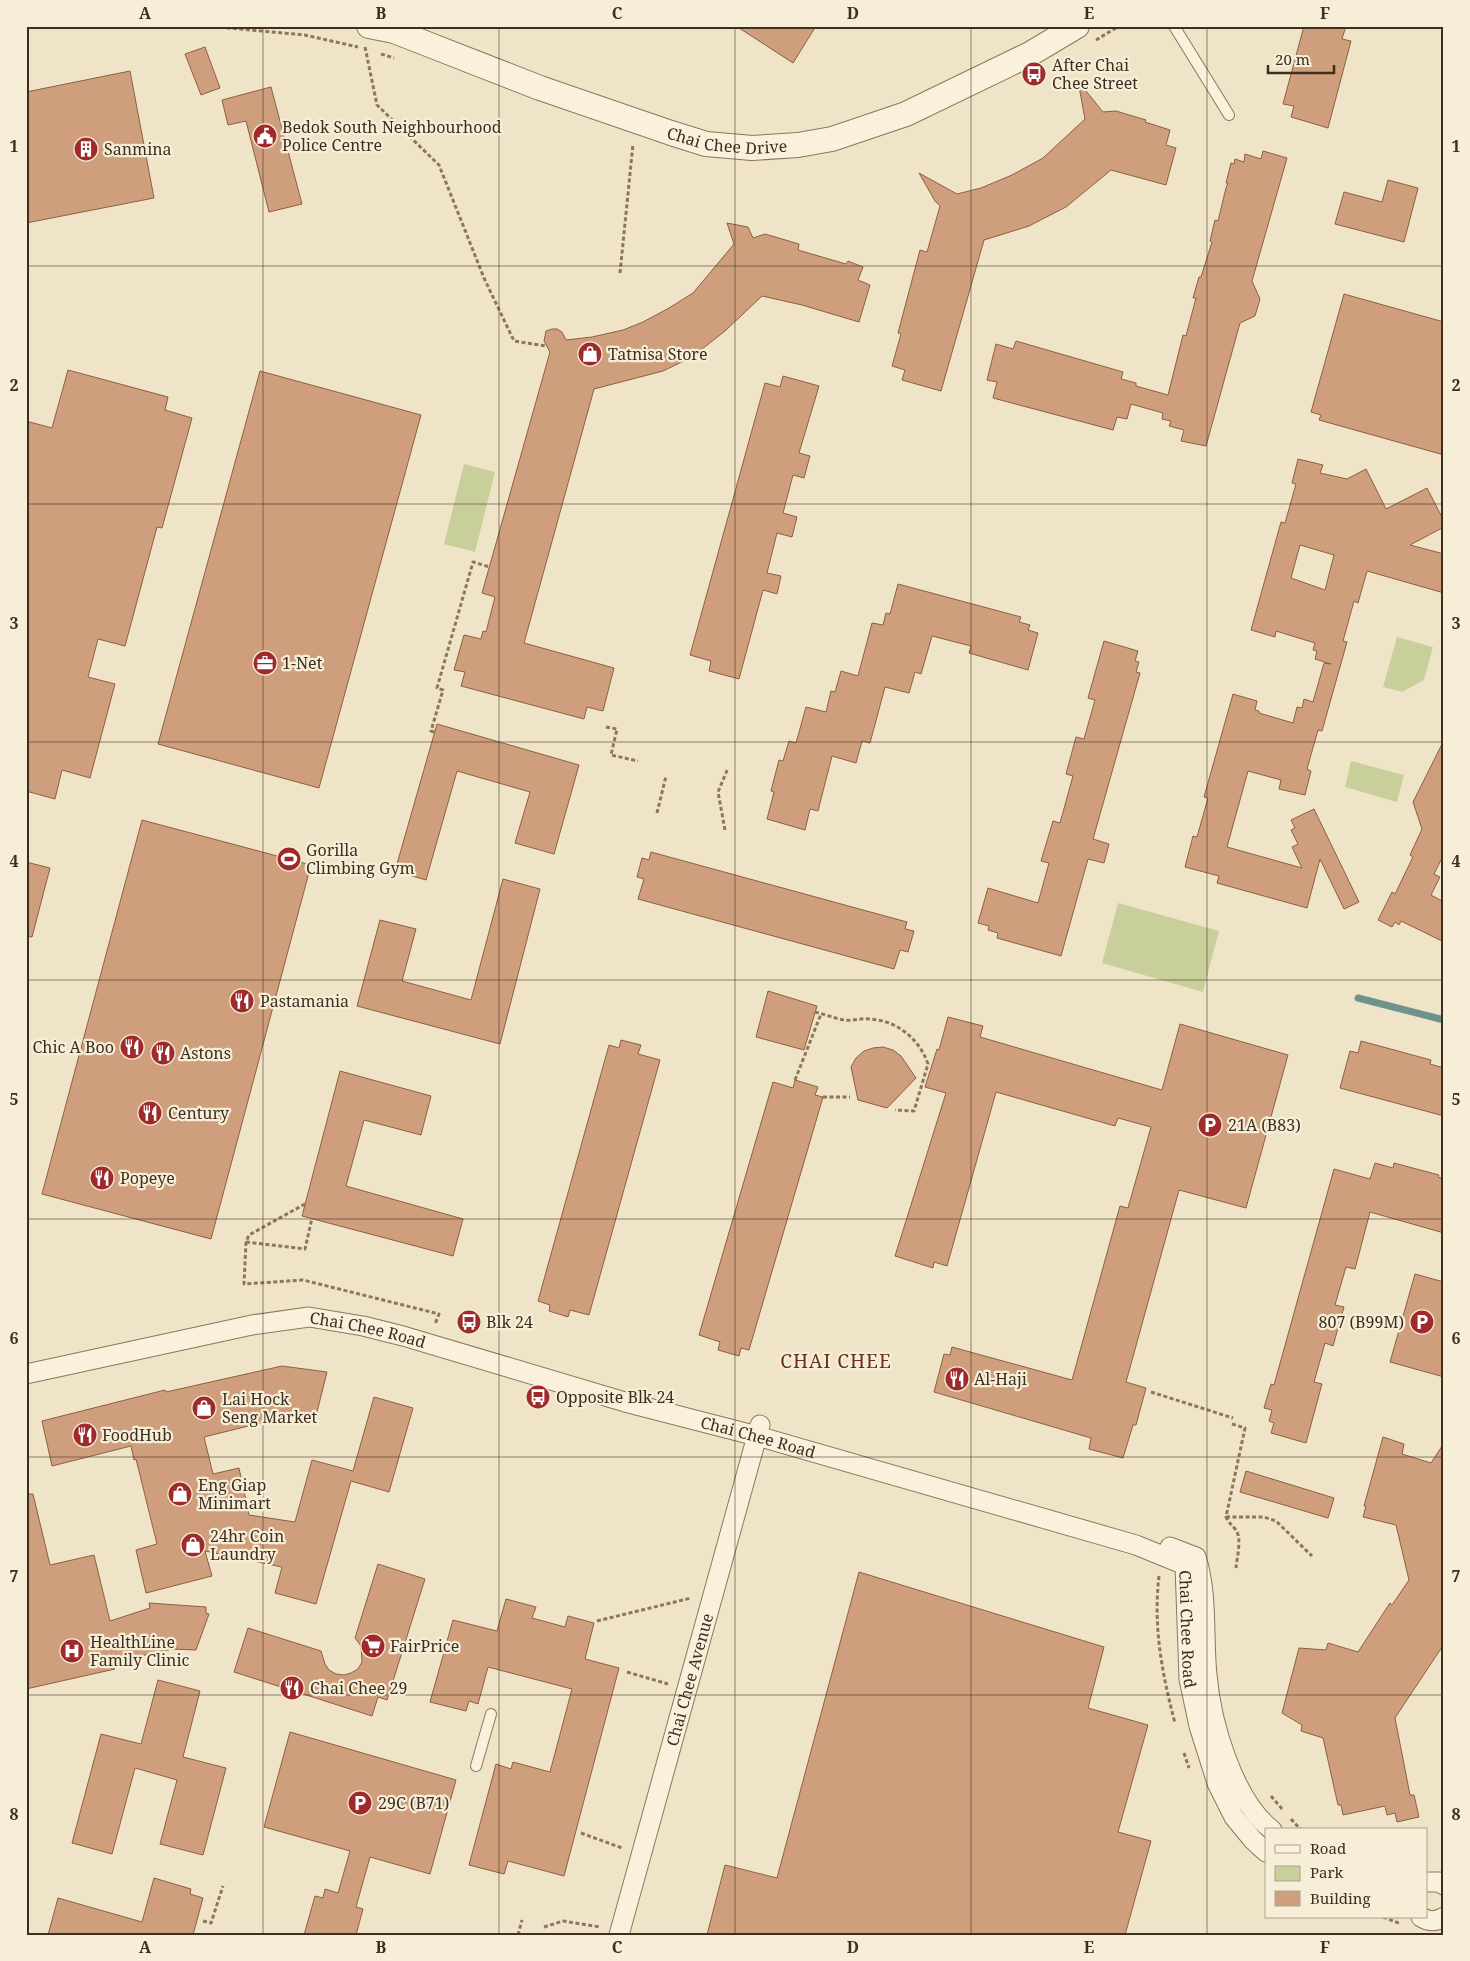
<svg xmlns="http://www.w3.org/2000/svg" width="1470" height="1961" font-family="'Noto Serif',serif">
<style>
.green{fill:#c9cf9b}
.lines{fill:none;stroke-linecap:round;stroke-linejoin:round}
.stream{stroke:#6f938a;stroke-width:7}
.building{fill:#cf9f7d;stroke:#8d5f41;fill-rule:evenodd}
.service-casing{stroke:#8d765c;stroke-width:12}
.minor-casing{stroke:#8d765c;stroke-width:21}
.tertiary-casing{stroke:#8d765c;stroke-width:26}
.path{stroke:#8d765c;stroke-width:3;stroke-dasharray:4 2.5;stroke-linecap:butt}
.service{stroke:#faf1dc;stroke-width:10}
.minor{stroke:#faf1dc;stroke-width:19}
.tertiary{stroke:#faf1dc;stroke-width:24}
.grid{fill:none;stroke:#3d2e20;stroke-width:1;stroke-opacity:0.55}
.labels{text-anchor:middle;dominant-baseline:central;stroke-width:4.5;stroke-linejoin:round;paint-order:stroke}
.poi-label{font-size:16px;fill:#3d2e20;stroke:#f7eed8;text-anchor:start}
.street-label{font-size:16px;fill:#3d2e20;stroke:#f7eed8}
.quarter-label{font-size:19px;letter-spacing:1px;fill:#6b2e1e;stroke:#f7eed8}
.neatline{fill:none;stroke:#3d2e20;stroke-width:2}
.grid-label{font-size:16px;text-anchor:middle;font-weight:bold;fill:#3d2e20}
</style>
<rect width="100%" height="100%" fill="#f0e4c8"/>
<g class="green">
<polygon points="464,464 495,472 475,552 444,544"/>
<polygon points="1397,637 1433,647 1424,680 1402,692 1383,687"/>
<polygon points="1351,761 1404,775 1397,802 1345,787"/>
<polygon points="1118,903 1219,931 1203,992 1102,963"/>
</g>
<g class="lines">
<polyline class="stream" points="1358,998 1444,1020"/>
</g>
<g class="building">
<polygon points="736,26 816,26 793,63"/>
<polygon points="1304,26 1346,26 1342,39 1351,41 1328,128 1291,117 1294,106 1283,104"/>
<polygon points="205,47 220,88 201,95 185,54"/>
<polygon points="130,71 154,198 26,223 26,92"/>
<polygon points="1078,81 1103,112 1116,111 1146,120 1145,122 1170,130 1166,145 1176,148 1166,185 1111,170 1066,207 1029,226 984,240 941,391 902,380 905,370 892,366 901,334 898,333 920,250 927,252 940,206 935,201 919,173 957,194 981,188 1012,175 1043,158 1085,119"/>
<polygon points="271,87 302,204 269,212 246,121 228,125 222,100"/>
<polygon points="1263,151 1287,158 1252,281 1260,299 1255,316 1240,323 1206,446 1181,441 1184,430 1169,426 1171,421 1162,419 1163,413 1131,404 1127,419 1117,417 1113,430 993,398 997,382 987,380 996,344 1013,349 1016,341 1123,372 1121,379 1136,383 1136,386 1168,395 1183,335 1186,336 1196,298 1193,298 1199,277 1201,277 1212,242 1210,241 1215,220 1218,221 1226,188 1228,183 1226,183 1231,163 1234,164 1235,159 1244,162 1245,154 1261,159"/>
<polygon points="1388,180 1418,188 1404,242 1335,224 1344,192 1382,202"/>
<polygon points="727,223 748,227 753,238 765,234 799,244 798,250 846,264 848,261 863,267 858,280 870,285 859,322 802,305 762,296 725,331 692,357 663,371 594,389 524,643 614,668 603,711 587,707 584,719 461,686 465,672 454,670 464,635 481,639 483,631 486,632 495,597 482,593 550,352 544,341 546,331 552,329 557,329 562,332 566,340 592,337 623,330 643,322 669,308 693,293 734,244"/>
<polygon points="1344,294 1444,322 1444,455 1319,420 1321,415 1311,412"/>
<polygon points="68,370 168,397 165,410 192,418 162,528 157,527 125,646 98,639 88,677 115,684 90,778 62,770 55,799 26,791 26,421 52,428"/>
<polygon points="260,371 421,415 319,788 158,744"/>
<polygon points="783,376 819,386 799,453 810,456 804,478 793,475 783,513 797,517 792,537 777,533 767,573 781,576 777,594 763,590 739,679 709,671 711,661 690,655 765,383 780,387"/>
<path d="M1298,459L1323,465L1320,473L1347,479L1366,469L1386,509L1427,488L1444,521V527L1410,545L1444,554V593L1367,571L1358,603L1354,601L1343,641L1347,642L1322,731L1318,730L1307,769L1311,771L1305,795L1279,789L1281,780L1248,771L1227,847L1302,868L1292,847L1298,844L1291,830L1295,828L1291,820L1314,809L1359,902L1344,909L1320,859L1307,908L1217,883L1219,876L1185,867L1193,836L1197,837L1208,798L1204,797L1233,694L1257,701L1255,710L1259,711V713L1293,723L1297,707L1302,708L1304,699L1313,702L1324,663L1331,664L1315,659L1317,651L1313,650L1315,643L1276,631L1275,637L1251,630L1281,522L1285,523L1296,484L1292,483ZM1300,545L1334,555L1325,590L1291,578Z"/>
<polygon points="898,584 1021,617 1019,622 1030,625 1028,630 1038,633 1028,670 969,653 971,646 932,636 921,674 915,672 909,693 885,687 870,743 862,741 856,763 832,756 818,811 810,809 805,830 767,819 774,792 771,791 779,760 783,761 789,741 796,743 806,707 826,712 831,691 835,692 841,671 858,676 872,623 883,625 886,613 890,614"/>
<polygon points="1104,641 1138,651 1135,661 1139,662 1136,672 1140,673 1093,839 1109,844 1104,863 1088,859 1061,956 997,938 998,933 988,930 989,926 978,923 988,888 1038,903 1049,863 1041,861 1053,821 1060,823 1073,776 1066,774 1076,737 1084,739 1095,700 1088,698"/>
<polygon points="437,724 579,765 554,854 515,843 530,792 457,771 426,880 395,871"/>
<polygon points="1444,740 1444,854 1434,874 1440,877 1431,895 1444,902 1444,942 1401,921 1399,925 1395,922 1392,927 1378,920 1392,892 1395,894 1413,857 1410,855 1422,829 1413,802"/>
<polygon points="142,820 311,865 211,1239 42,1194"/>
<polygon points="651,852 907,922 905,929 914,931 908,952 900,950 894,969 638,899 644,879 637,877 642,858 649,860"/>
<polygon points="26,862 50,868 32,937 26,936"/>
<polygon points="503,879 540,889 500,1044 357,1006 380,920 416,929 402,981 471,1000"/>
<polygon points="768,991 817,1006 804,1050 756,1037"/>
<polygon points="948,1017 983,1026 980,1037 1162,1090 1180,1024 1288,1055 1246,1208 1179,1190 1126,1382 1146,1388 1136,1425 1133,1425 1123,1458 1089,1449 1091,1438 934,1392 944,1354 950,1355 952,1347 1072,1380 1120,1206 1128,1208 1151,1127 1118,1118 1115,1126 996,1092 947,1266 934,1262 933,1268 895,1256 946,1093 925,1087 937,1049 939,1050"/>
<polygon points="621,1040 641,1045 638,1054 660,1060 589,1315 570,1310 568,1317 549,1311 550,1305 538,1301 609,1045 619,1048"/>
<polygon points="1361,1041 1431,1060 1430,1064 1444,1068 1444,1116 1340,1088 1350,1051 1358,1053"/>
<polygon points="883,1047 893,1050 901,1056 916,1078 887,1108 858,1100 851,1067 856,1058 864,1051 873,1048"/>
<polygon points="340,1071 431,1096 421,1135 364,1120 346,1186 463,1219 453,1256 302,1216"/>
<polygon points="795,1080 818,1087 815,1095 823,1097 749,1350 741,1348 739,1356 718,1350 720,1342 699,1335 773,1082 793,1088"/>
<polygon points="1375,1163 1393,1168 1394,1163 1439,1175 1438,1177 1444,1179 1444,1233 1370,1212 1355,1269 1346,1267 1335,1305 1344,1307 1333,1346 1325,1343 1314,1382 1322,1384 1306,1443 1271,1433 1274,1423 1269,1421 1272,1410 1264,1408 1271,1384 1274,1385 1334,1169 1370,1179"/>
<polygon points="1415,1274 1444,1282 1444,1377 1390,1362"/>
<polygon points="282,1366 327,1372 315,1420 289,1416 204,1437 213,1474 239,1468 249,1515 295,1522 312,1460 353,1471 374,1397 413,1408 389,1492 351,1481 316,1604 275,1593 282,1567 205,1551 212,1576 146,1593 136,1550 157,1544 136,1459 134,1460 131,1446 52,1466 42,1421 165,1390 166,1392"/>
<polygon points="1383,1437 1404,1444 1402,1454 1431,1463 1444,1443 1444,1644 1395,1718 1410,1795 1414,1795 1419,1817 1397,1822 1395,1813 1387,1815 1385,1806 1343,1815 1341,1805 1338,1805 1323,1738 1301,1731 1302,1725 1282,1713 1299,1648 1326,1650 1328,1643 1358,1652 1390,1603 1392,1605 1409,1580 1396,1525 1363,1517 1366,1506 1364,1506"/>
<polygon points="1246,1471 1334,1498 1328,1518 1240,1492"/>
<polygon points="26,1494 33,1494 50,1565 94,1555 110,1621 150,1608 149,1603 206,1607 206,1613 209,1614 196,1650 172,1649 101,1665 115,1669 26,1689"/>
<polygon points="378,1564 425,1579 387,1700 378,1697 372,1716 234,1672 248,1628 321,1651 325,1664 329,1670 336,1674 344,1675 351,1673 358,1669 362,1662 361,1646 355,1638"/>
<polygon points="859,1572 1104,1647 1088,1708 1148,1725 1118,1832 1151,1841 1125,1935 707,1935 725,1865 777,1878"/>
<polygon points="506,1599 536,1607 532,1618 565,1627 568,1616 594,1623 585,1659 619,1668 564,1876 508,1861 504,1874 469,1865 496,1764 511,1769 513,1762 550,1772 572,1689 488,1667 478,1704 469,1701 466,1711 430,1702 453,1620 497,1631"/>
<polygon points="158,1680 200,1691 183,1757 226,1768 203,1855 160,1844 177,1780 135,1768 112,1854 72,1843 101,1734 141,1744"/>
<polygon points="290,1732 456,1780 430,1874 370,1857 356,1907 363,1909 356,1935 304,1935 315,1896 323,1898 325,1889 338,1893 350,1851 264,1827"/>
<polygon points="154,1878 191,1889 190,1894 203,1898 193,1935 48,1935 58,1898 142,1922"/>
</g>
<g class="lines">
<defs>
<g id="service">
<polyline points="1174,26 1229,115"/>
<polyline points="476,1766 491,1714"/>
</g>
<g id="minor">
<path id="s1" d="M26,1374L252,1325L309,1317L363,1326L403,1336L625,1402L757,1436L1136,1545L1185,1565L1189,1679L1199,1726L1217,1783L1234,1817L1253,1840L1266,1852"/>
<path d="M1170,1547L1196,1557C1208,1594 1203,1636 1207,1675C1211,1722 1233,1800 1272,1830"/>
<polyline points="1426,1882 1439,1882 1444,1885"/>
<path d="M1421,1917C1429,1922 1436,1922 1444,1917"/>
<path id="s2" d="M619,1935L760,1425"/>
</g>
<g id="tertiary">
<path id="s3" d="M369,26L394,31L540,88L671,133L706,144L752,148L798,145L832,139L906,114L1030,54L1077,26"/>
</g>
</defs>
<use href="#service" class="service-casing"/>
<use href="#minor" class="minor-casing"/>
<use href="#tertiary" class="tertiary-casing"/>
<g class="path">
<polyline points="207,26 305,35 358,47"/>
<polyline points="26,27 40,26"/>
<polyline points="1096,40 1119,26"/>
<polyline points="365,47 377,105 439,165 484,278 514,341 546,346"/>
<polyline points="381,54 394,58"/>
<polyline points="620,273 633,144"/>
<polyline points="606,727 617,729 611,755 638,761"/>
<polyline points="434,732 431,731 443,690 437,688 473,562 490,567"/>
<polyline points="657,813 666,776"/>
<polyline points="725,830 718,792 728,768"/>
<path d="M815,1012C825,1014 835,1019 845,1020C853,1021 861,1018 869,1019C896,1020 919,1038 928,1064L914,1111L895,1110"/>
<polyline points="795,1080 821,1014"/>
<polyline points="823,1097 850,1097"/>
<polyline points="305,1204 249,1235 246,1242 244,1284 303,1280 439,1314 435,1324"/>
<polyline points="246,1242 305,1249 312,1218"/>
<polyline points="1151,1392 1233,1418"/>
<path d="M1232,1424L1245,1428L1226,1517C1229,1523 1232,1525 1236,1530C1242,1539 1237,1557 1236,1568"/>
<polyline points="1226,1517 1264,1517 1276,1521 1312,1556"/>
<path d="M1159,1576C1153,1626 1162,1674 1175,1723"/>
<polyline points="597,1621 691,1598"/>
<polyline points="627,1672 668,1684"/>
<polyline points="1184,1753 1189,1768"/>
<polyline points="1271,1796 1283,1810"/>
<polyline points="1291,1819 1299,1828 1303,1830"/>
<polyline points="581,1833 622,1848"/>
<polyline points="1383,1917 1401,1924"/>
<polyline points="203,1921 211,1923 223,1886"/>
<polyline points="544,1927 563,1921 600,1927"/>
<polyline points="518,1935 522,1920"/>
</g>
<use href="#service" class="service"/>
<use href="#minor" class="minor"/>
<use href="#tertiary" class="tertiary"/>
</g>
<path class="grid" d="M263,26V1935M499,26V1935M735,26V1935M971,26V1935M1207,26V1935M26,266H1444M26,504H1444M26,742H1444M26,980H1444M26,1219H1444M26,1457H1444M26,1695H1444"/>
<defs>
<symbol id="bus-disc" viewBox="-11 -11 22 22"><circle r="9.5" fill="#9e2a2b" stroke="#f7eed8"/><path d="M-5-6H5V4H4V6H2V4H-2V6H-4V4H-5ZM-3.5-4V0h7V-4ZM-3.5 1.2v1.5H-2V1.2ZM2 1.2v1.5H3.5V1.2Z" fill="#fff"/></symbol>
<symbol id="civic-disc" viewBox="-11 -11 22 22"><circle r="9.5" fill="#9e2a2b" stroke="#f7eed8"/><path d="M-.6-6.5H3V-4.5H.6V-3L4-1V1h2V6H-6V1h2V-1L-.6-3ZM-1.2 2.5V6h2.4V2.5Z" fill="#fff"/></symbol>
<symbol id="building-disc" viewBox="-11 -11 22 22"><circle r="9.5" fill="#9e2a2b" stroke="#f7eed8"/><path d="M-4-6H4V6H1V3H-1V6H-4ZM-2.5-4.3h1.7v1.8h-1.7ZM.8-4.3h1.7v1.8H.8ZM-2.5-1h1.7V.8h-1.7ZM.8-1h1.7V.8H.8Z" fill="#fff"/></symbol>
<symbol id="shop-disc" viewBox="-11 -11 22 22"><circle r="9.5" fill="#9e2a2b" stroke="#f7eed8"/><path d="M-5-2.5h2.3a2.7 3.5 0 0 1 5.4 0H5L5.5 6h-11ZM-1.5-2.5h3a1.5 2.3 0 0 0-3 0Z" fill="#fff"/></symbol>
<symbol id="office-disc" viewBox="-11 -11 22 22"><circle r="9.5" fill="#9e2a2b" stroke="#f7eed8"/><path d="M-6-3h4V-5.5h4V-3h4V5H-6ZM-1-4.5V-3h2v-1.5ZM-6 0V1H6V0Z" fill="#fff"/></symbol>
<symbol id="stadium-disc" viewBox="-11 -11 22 22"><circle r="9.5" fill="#9e2a2b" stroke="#f7eed8"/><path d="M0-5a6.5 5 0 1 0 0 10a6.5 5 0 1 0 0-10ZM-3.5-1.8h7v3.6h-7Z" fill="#fff"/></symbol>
<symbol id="restaurant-disc" viewBox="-11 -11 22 22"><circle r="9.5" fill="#9e2a2b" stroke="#f7eed8"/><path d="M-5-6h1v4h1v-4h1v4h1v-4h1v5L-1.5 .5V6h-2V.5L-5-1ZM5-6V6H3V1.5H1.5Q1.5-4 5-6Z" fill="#fff"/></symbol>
<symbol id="parking-disc" viewBox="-11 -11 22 22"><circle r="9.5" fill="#9e2a2b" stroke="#f7eed8"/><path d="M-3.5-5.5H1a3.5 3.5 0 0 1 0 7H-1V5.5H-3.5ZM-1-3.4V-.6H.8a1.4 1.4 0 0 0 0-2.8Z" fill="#fff"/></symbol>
<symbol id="supermarket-disc" viewBox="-11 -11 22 22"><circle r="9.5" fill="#9e2a2b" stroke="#f7eed8"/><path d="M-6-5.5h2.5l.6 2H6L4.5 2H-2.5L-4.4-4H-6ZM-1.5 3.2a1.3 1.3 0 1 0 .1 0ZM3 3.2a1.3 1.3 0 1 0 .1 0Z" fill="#fff"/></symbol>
<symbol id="hospital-disc" viewBox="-11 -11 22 22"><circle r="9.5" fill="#9e2a2b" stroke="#f7eed8"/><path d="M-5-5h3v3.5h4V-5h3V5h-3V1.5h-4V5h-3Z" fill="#fff"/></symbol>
</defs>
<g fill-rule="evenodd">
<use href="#bus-disc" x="1020" y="60" width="28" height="28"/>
<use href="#civic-disc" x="251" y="122" width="28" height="28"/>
<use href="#building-disc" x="72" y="135" width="28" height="28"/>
<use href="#shop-disc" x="576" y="340" width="28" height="28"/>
<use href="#office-disc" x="251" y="649" width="28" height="28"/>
<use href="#stadium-disc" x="275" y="845" width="28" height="28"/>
<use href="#restaurant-disc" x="228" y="987" width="28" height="28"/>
<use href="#restaurant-disc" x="118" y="1033" width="28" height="28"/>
<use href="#restaurant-disc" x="149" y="1039" width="28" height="28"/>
<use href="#restaurant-disc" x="136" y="1099" width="28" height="28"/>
<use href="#parking-disc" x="1196" y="1111" width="28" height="28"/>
<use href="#restaurant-disc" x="88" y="1164" width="28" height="28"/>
<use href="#bus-disc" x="455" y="1308" width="28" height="28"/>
<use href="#parking-disc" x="1408" y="1308" width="28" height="28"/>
<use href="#restaurant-disc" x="943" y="1365" width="28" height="28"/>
<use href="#bus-disc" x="524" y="1383" width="28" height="28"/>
<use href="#shop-disc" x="190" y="1394" width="28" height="28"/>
<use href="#restaurant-disc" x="71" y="1421" width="28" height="28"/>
<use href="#shop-disc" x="166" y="1480" width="28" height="28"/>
<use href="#shop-disc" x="179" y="1531" width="28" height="28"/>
<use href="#supermarket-disc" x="359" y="1632" width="28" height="28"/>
<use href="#hospital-disc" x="58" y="1637" width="28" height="28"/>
<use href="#restaurant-disc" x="278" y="1674" width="28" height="28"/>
<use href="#parking-disc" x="346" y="1789" width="28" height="28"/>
</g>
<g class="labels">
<g class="poi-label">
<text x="1052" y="65">After Chai<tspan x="1052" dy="18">Chee Street</tspan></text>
<text x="282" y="127">Bedok South Neighbourhood<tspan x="282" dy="18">Police Centre</tspan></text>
<text x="104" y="149">Sanmina</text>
<text x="608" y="354">Tatnisa Store</text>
<text x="282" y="663">1-Net</text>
<text x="306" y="850">Gorilla<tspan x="306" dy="18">Climbing Gym</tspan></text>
<text x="260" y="1001">Pastamania</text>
<text x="114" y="1047" text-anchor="end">Chic A Boo</text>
<text x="180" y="1053">Astons</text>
<text x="168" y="1113">Century</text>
<text x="1228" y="1125">21A (B83)</text>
<text x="120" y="1178">Popeye</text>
<text x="486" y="1322">Blk 24</text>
<text x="1404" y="1322" text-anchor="end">807 (B99M)</text>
<text x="974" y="1379">Al-Haji</text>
<text x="556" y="1397">Opposite Blk 24</text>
<text x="222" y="1399">Lai Hock<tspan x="222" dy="18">Seng Market</tspan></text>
<text x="102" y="1435">FoodHub</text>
<text x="198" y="1485">Eng Giap<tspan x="198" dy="18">Minimart</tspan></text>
<text x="210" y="1536">24hr Coin<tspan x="210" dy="18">Laundry</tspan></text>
<text x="90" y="1642">HealthLine<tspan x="90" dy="18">Family Clinic</tspan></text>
<text x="390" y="1646">FairPrice</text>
<text x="310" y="1688">Chai Chee 29</text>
<text x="378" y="1803">29C (B71)</text>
</g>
<g class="street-label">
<text stroke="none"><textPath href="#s3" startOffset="378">Chai Chee Drive</textPath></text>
<text stroke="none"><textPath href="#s1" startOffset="349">Chai Chee Road</textPath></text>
<text stroke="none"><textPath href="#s1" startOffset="754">Chai Chee Road</textPath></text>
<text stroke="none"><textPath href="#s1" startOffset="1264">Chai Chee Road</textPath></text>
<text stroke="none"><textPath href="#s2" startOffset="265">Chai Chee Avenue</textPath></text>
</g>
<g class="quarter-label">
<text x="836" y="1361">CHAI CHEE</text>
</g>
</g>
<rect width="1470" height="1961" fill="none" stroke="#f7eed8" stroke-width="55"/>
<rect x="1265" y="1828" width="162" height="90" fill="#f7eed8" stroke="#ada18e"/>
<rect x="1275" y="1845" width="25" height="8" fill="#faf1dc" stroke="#ada18e"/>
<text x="1310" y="1854" font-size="15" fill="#3d2e20">Road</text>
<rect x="1275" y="1866" width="25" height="15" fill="#c9cf9b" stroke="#ada18e"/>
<text x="1310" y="1878" font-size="15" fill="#3d2e20">Park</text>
<rect x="1275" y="1891" width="25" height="15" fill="#cf9f7d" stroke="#ada18e"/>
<text x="1310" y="1904" font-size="15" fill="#3d2e20">Building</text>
<path d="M1268 65v8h66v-8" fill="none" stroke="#3d2e20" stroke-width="2.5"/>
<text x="1275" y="65" font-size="15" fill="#3d2e20" stroke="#f7eed8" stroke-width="4" paint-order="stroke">20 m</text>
<rect x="28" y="28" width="1414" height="1906" class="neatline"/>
<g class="grid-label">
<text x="145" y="19">A</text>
<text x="381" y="19">B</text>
<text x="617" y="19">C</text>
<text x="853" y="19">D</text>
<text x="1089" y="19">E</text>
<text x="1325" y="19">F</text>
<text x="14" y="152">1</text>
<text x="1456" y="152">1</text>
<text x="14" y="391">2</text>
<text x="1456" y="391">2</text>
<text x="14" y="629">3</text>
<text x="1456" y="629">3</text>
<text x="14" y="867">4</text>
<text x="1456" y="867">4</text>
<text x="14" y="1105">5</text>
<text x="1456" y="1105">5</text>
<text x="14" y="1344">6</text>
<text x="1456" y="1344">6</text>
<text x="14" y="1582">7</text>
<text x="1456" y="1582">7</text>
<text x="14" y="1820">8</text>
<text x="1456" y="1820">8</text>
<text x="145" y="1953">A</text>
<text x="381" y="1953">B</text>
<text x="617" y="1953">C</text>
<text x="853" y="1953">D</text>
<text x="1089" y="1953">E</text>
<text x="1325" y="1953">F</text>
</g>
</svg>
